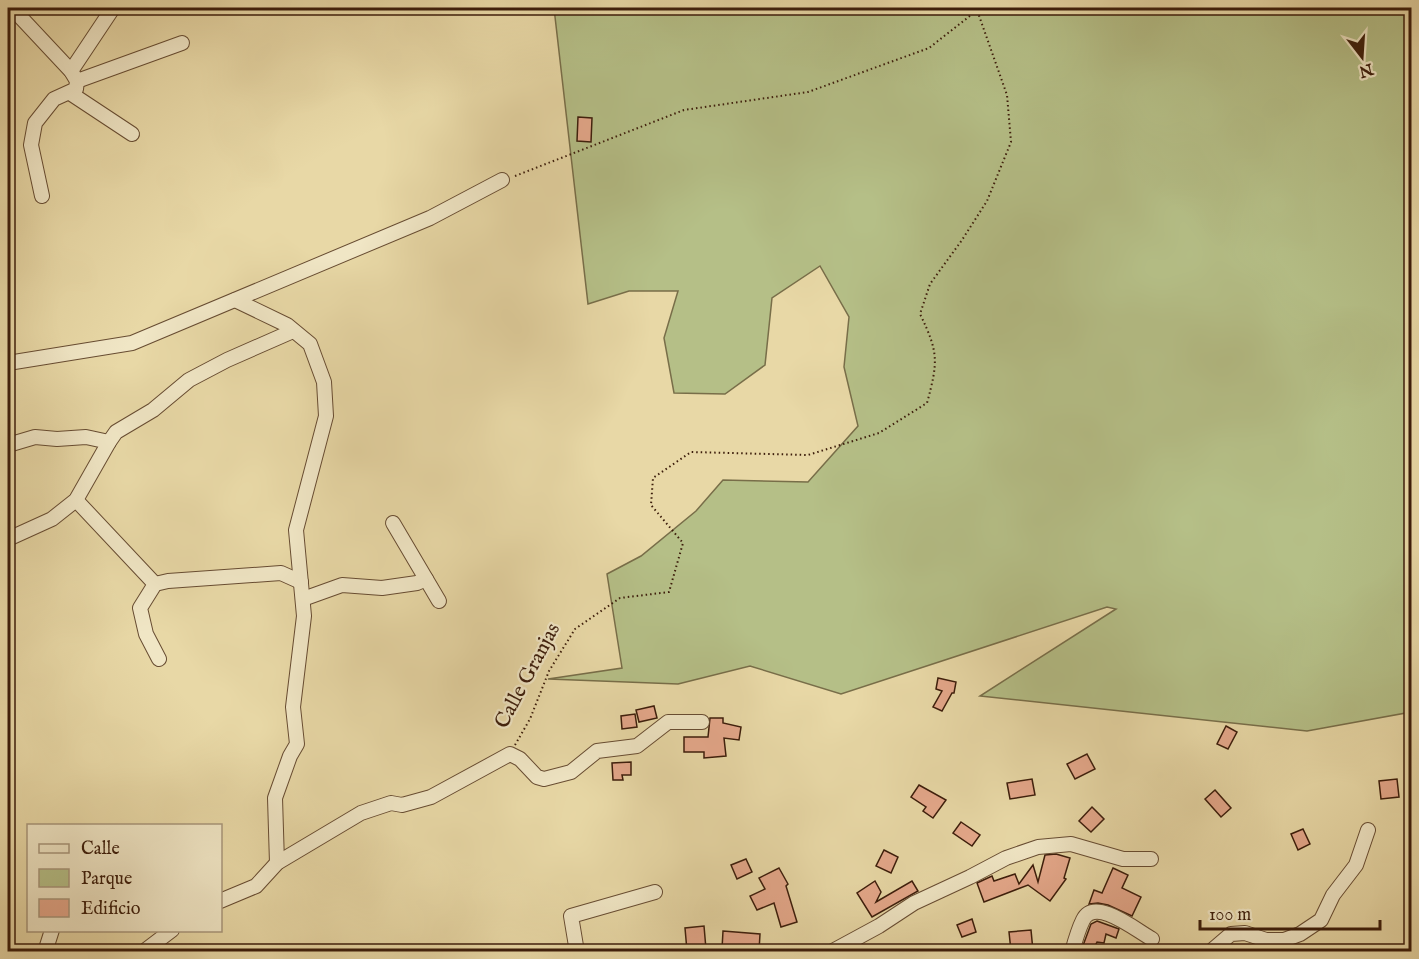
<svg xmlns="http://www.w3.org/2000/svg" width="1419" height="959" font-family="'IM FELL English',serif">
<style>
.green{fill:#b5bf87;stroke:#786e49;stroke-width:1.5}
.building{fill:#e5a88b;stroke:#3c1d0b;stroke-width:1.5}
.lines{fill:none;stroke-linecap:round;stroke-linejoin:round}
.minor-casing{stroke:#674c32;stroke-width:16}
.path{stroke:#3c1d0b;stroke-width:2;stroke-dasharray:1.5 3;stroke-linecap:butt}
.minor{stroke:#f0e6c5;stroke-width:14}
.labels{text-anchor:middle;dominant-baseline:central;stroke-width:4.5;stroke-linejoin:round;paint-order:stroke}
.street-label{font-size:21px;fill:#3c1d0b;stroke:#f0e6c5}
</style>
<rect width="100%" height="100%" fill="#e8d8a6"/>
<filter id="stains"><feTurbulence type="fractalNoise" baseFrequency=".00333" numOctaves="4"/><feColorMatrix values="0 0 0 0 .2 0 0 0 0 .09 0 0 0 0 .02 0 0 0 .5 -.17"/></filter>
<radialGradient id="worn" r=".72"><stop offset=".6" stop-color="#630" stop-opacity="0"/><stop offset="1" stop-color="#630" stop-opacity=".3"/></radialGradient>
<polygon class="green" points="554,8 1411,8 1411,712 1307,731 980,696 1116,609 1107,607 841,694 750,666 678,684 548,679 622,668 607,574 641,556 696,511 723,480 808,482 858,426 844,367 849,317 820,266 772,298 765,365 725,394 674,393 664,338 678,291 629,291 588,304"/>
<g class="building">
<polygon points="578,117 592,118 591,142 577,141"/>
<polygon points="938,678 956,682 954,693 952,693 942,711 933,707 942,691 936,689"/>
<polygon points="654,706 657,718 639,722 636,710"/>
<polygon points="635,714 637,727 622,729 621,716"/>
<polygon points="710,718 723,718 723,723 741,727 739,740 724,738 726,756 704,758 704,752 684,752 684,737 708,737"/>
<polygon points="1226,726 1237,732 1228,749 1217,744"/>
<polygon points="1087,754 1095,769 1075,779 1067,764"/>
<polygon points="631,762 631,775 622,775 623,780 613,780 612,763"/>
<polygon points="1032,779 1035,795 1010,799 1007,783"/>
<polygon points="1397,779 1399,797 1381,799 1379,781"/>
<polygon points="919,785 946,800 933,818 923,811 926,807 911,797"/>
<polygon points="1215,790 1231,808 1221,817 1205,799"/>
<polygon points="1092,807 1104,819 1091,832 1079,821"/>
<polygon points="961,822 980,835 972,846 953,833"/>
<polygon points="1303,829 1310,844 1298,850 1291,834"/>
<polygon points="884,850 898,857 891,873 876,866"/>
<polygon points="1056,854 1070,858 1064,878 1066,879 1050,901 1028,885 984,902 977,883 992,876 994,881 1015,874 1019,884 1033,865 1038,882 1045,855"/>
<polygon points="746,859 752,872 737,879 731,865"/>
<polygon points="779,868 788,884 786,886 797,922 781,927 774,903 757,910 750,896 765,889 759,878"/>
<polygon points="1113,868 1128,875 1122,888 1141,897 1132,916 1108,905 1098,903 1089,904 1094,890 1102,893"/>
<polygon points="875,881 881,892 876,902 912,881 918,891 872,917 857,893"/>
<polygon points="972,919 976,932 962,937 957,925"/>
<polygon points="1097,921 1119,929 1116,938 1106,934 1104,943 1097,942 1096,944 1095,945 1106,948 1106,951 1081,951 1091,924"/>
<polygon points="704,926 706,949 687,951 685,928"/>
<polygon points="1031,930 1033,951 1011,951 1009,932"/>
<polygon points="723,931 760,934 759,951 722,949"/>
</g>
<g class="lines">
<defs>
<g id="minor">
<polyline points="12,8 71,71 77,81 76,89 54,99 35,123 31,145 42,196"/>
<polyline points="71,71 113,8"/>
<polyline points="77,81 182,43"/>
<polyline points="70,93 132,134"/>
<polyline points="235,300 287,325 310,344 324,382 326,416 296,530 304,616 293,707 297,744 290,756 275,798 277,863"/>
<polyline points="8,363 132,343 430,218 502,180"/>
<polyline points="8,445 35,437 57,439 86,437 109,442"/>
<polyline points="76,500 155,584"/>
<polyline points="393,523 439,601"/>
<polyline points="8,539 52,519 76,500 109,442 116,432 153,410 189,380 227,360 293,331"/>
<polyline points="303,599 342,585 382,588 417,583 426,579"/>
<polyline points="159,659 146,634 140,608 155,584 168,581 281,573 301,582"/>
<polyline points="220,901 256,886 277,863 361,813 391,803 402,805 431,797 510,754 520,759 537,777 544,779 571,772 597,751 637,746 668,722 702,722"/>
<polyline points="45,952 52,930"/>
<polyline points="143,952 172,930"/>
<polyline points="577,952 571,916 655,892"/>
<polyline points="831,952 879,926 914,903 970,877 1006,858 1038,847 1071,844 1123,859 1151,859"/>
<path d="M1072,952C1075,941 1078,930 1083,920C1095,896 1137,931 1152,939"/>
<polyline points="1210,952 1231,934 1245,933 1266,940 1284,940 1300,934 1321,920 1333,895 1356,865 1368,830"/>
</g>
</defs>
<use href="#minor" class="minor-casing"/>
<g class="path">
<polyline points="515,176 684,110 808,92 929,48 980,8"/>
<path d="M515,745L530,719L549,671L575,629L620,598L669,592L683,543L651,505L653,478L691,452L808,455L879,433L927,403C938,362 939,353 920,314L930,284L962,240L987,201L1011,142L1007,95L977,10"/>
</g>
<use href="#minor" class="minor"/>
</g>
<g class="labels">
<g class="street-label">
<text transform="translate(528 676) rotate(-62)">Calle Granjas</text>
</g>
</g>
<rect width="1419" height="959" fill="none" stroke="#e8d8a6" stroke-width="30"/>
<rect x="9" y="9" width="1401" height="941" fill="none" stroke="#3c1d0b" stroke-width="3"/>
<rect x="15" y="15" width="1389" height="929" fill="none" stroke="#3c1d0b" stroke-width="1.5"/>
<rect x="27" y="824" width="195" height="108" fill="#f0e6c5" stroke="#a8967b" stroke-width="1.5"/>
<rect x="39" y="844" width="30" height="9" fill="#f0e6c5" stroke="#a8967b" stroke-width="1.5"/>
<text x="81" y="854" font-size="18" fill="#3c1d0b">Calle</text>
<rect x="39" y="869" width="30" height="18" fill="#b5bf87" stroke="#a8967b" stroke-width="1.5"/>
<text x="81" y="884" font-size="18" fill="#3c1d0b">Parque</text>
<rect x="39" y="899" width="30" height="18" fill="#e5a88b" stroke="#a8967b" stroke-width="1.5"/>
<text x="81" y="914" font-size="18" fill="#3c1d0b">Edificio</text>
<g transform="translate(1362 57) rotate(163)" stroke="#f0e6c5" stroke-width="4.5" paint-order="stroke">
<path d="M0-4.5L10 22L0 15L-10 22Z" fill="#3c1d0b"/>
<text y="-9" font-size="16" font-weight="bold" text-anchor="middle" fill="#3c1d0b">N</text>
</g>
<path d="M1200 920v9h180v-9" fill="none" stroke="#3c1d0b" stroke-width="3"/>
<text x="1209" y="920" font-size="18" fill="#3c1d0b" stroke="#f0e6c5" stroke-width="4.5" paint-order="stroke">100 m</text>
<rect width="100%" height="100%" filter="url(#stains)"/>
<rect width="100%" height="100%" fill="url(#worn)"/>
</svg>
